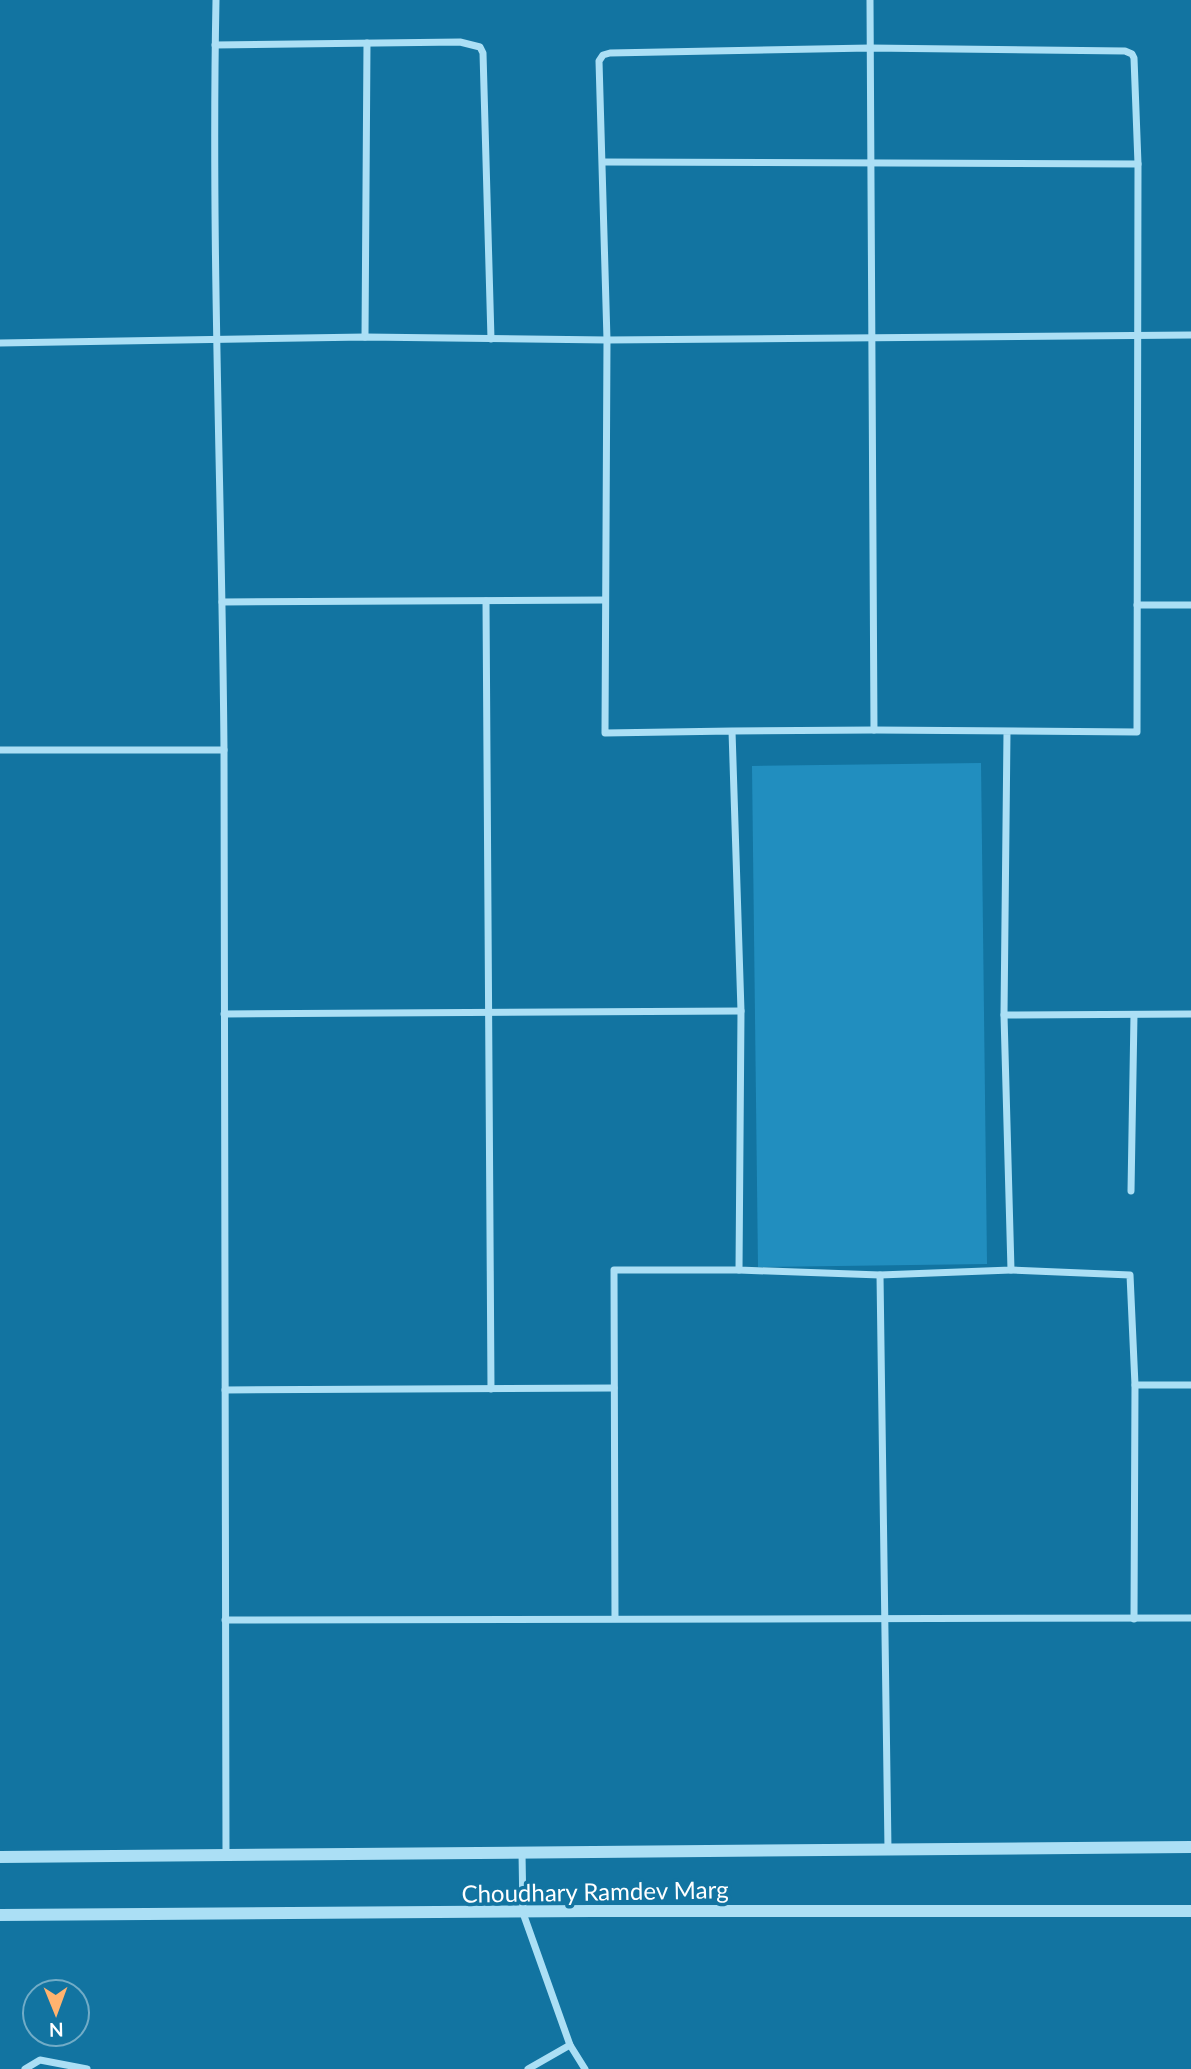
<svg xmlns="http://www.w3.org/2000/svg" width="1191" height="2069" font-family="Lato,sans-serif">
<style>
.green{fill:#218ebf}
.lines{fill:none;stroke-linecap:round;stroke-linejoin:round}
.minor{stroke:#abdff5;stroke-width:7}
.tertiary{stroke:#abdff5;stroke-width:12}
.labels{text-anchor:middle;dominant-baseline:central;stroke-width:7;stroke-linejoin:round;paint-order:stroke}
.street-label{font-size:24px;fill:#fff;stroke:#1274a1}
</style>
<rect width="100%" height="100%" fill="#1274a1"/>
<polygon class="green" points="981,763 987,1264 758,1267 752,766"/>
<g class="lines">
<g class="minor">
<path d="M216,0C211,250 222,500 224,750L226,1856"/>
<polyline points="870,0 874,730"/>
<polyline points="215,45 460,42 480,47 483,53 491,339"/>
<polyline points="603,162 1138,164"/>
<polyline points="365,337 367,43"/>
<polyline points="0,343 365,337 607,340 1191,335"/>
<polyline points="486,601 491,1389"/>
<polyline points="222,602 605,600"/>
<polyline points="1137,605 1191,605"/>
<polyline points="732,731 605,733 607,340 599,61 603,55 610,53 870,48 1125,51 1132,54 1134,58 1138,164 1137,732 874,730 732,731 741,1011 739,1270 880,1275 1011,1270 1004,1015 1007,732"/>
<polyline points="0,750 224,750"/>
<polyline points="224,1014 741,1011"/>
<polyline points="1004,1015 1191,1014"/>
<polyline points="1131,1191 1134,1015"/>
<polyline points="1011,1270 1130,1275 1135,1385 1134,1619"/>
<polyline points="880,1275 888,1850"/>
<polyline points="1135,1385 1191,1385"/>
<polyline points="225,1390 614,1388"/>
<polyline points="615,1618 614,1270 739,1270"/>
<polyline points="225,1620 1191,1618"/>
<polyline points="522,1853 523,1913 570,2045 585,2069"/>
<polyline points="25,2069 40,2060 87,2069"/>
<polyline points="528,2069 570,2045"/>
</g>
<g class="tertiary">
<polyline points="0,1857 1191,1847"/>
<polyline points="0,1915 592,1911 1191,1911"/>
</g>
</g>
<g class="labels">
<g class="street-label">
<text transform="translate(595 1891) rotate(-1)">Choudhary Ramdev Marg</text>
</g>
</g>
<g transform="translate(56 2013) rotate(179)"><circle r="33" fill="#1274a1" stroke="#71acc7" stroke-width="2"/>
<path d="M0-5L12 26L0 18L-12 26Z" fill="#ffb36f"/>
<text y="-10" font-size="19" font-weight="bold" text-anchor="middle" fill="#ffffff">N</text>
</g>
</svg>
